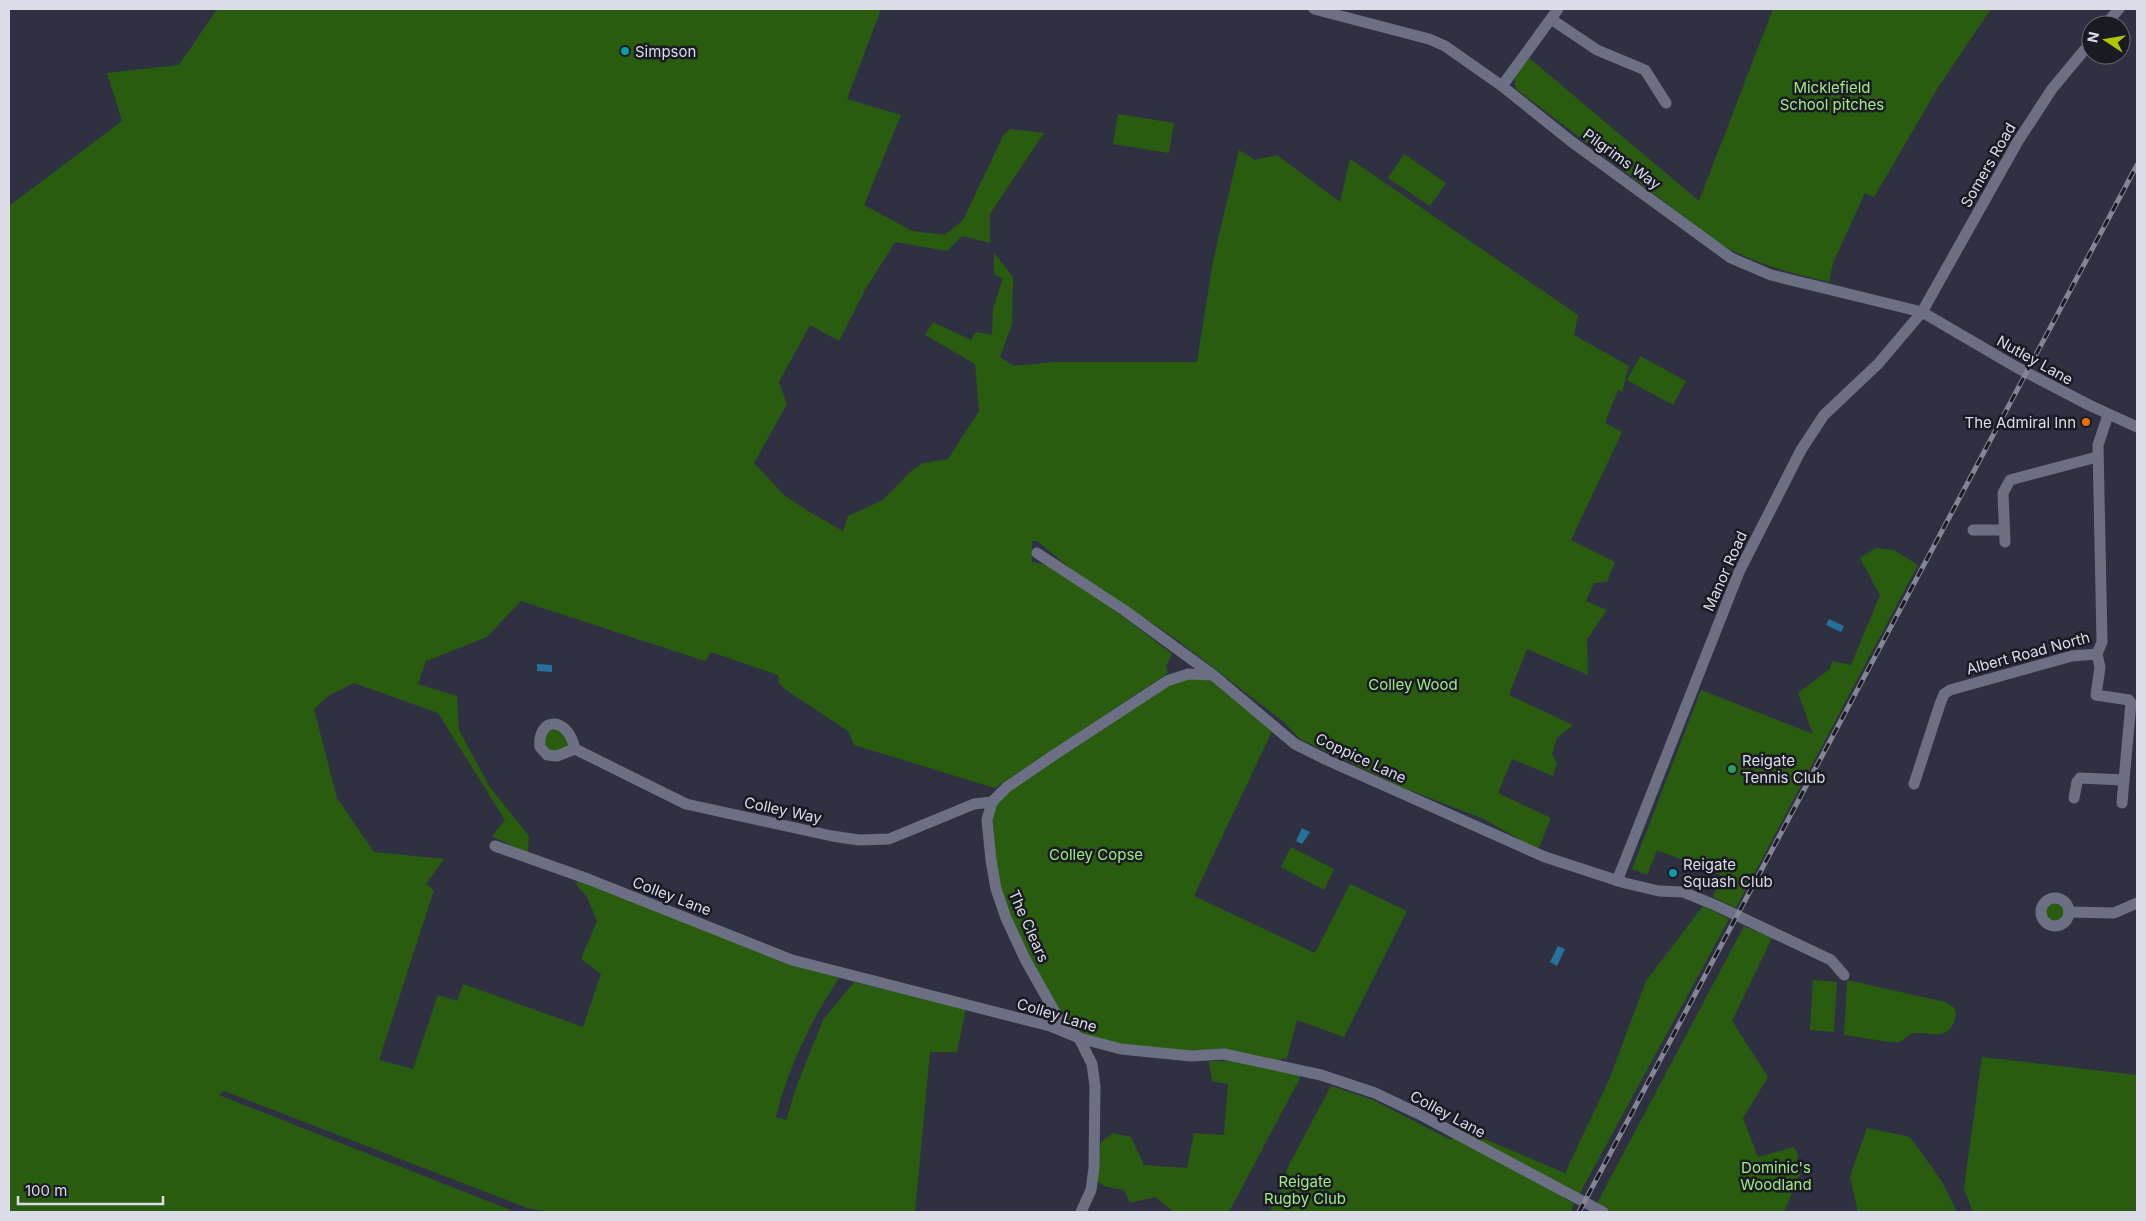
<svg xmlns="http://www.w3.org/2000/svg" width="2146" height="1221" font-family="Inter,sans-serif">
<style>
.green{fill:#2a5c0f}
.water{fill:#27729d}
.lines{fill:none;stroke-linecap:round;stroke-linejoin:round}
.street{stroke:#6d6f84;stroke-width:11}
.rail-casing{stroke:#858695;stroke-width:5}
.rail{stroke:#191a22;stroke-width:3;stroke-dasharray:9;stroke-linecap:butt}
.culture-dot{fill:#0f9aa8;stroke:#191a22;stroke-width:2}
.food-dot{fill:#e8710a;stroke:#191a22;stroke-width:2}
.leisure-dot{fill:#2e9e5b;stroke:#191a22;stroke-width:2}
.labels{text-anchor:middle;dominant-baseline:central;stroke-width:5;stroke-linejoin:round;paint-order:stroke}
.poi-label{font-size:15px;fill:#dbdce8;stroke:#191a22;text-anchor:start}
.park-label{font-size:15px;fill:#a0ea83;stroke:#191a22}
.street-label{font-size:15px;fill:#dbdce8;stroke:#191a22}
</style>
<rect width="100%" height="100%" fill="#2f3143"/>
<g class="green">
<path d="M217,9H881L847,99L901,115L864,205L912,231L945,235L963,220L1003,136L1010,129L1044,133L990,214V243L962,236L947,251L895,242L865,290L839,341L810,325L779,382L787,404L754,463L784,495L811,513L843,531L848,516L883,500L910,472L923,463L948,459L979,411L975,364L925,335L933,322L971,340L976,332L992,335L993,308L1003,279L994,274V253L1013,277L1012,324L1000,357L1014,366L1054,362H1197L1213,261L1239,150L1255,160L1277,155L1340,202L1350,159L1578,315L1574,335L1629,366L1622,392L1618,390L1605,423L1622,432L1571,540L1615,562L1607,582L1594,583L1586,601L1607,610L1587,639L1588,675L1527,649L1509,695L1573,725L1557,738L1552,754L1557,763L1553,776L1512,759L1498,793L1551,818L1538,850L1484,819L1404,788L1300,739L1285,723L1176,639L1075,572L1037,541H1032V562L1047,565L1117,612L1172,654L1166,666L1168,673L995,788L854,745L848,731L786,690L779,683L778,675L711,652L705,661L521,601L487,637L426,661L418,684L457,696L459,730L489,786L529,836L528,854L492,836L505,820L438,713L354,683L328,696L314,709L337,798L374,852L444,859L426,884L434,890L379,1060L413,1069L438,995L457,1001L463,984L583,1027L601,974L581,959L597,921L587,897L576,884L579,880L803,967L839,978C811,1020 788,1068 776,1117L786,1120L797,1085L823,1020L854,982L966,1009L957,1052H930L915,1212H554L530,1209L224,1091L219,1095L515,1212H9V206L122,121L107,73L179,65Z"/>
<path d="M1773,9H1991L1939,86L1874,197L1865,193L1833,263L1829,282C1790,273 1757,264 1721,245L1516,89C1512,74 1519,69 1528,57L1699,201Z"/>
<polygon points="1118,114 1174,123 1169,153 1113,144"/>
<polygon points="1404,154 1446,183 1430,206 1388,178"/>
<polygon points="1640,356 1686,381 1673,405 1627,380"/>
<polygon points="1876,548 1894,550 1918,565 1736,908 1713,897 1721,875 1657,850 1647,875 1632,869 1701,690 1813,734 1798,693 1830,669 1832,661 1851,665 1880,595 1860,558"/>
<polygon points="1213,675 1275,725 1194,896 1315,953 1350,884 1407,911 1344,1037 1297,1020 1287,1058 1265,1062 1191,1056 1079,1038 1061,1023 996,889 992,802 1167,681"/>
<polygon points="557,728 570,744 568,748 554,753 545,749 546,733"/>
<polygon points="1291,847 1334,869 1324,890 1281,867"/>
<circle cx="2055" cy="912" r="10"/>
<polygon points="1703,906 1729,919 1579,1195 1567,1190 1563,1198 1574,1203 1571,1212 1270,1212 1290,1163 1331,1086 1373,1100 1451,1140 1458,1128 1565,1173 1609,1080 1646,981"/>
<polygon points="1744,926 1772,938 1732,1021 1768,1077 1743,1118 1758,1157 1794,1147 1798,1155 1796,1163 1803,1167 1784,1212 1610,1212 1596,1205"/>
<polygon points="1813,980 1837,982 1834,1032 1810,1030"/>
<path d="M1847,980L1945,1002C1953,1006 1958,1009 1955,1019C1948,1042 1932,1032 1914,1033C1907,1034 1904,1041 1898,1042C1890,1043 1855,1036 1844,1035Z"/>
<polygon points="1982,1057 2137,1075 2137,1212 1973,1212 1964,1188"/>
<polygon points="1209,1061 1234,1061 1299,1073 1300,1078 1229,1212 1174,1212 1155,1197 1130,1203 1124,1190 1107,1187 1096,1181 1101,1142 1113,1133 1131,1137 1144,1165 1187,1168 1194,1133 1224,1135 1228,1084 1212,1081"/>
<polygon points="1867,1128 1910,1137 1941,1180 1957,1212 1858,1212 1850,1176"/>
</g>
<g class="water">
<polygon points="1829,619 1844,626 1841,632 1826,625"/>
<polygon points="537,664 552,665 552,672 537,671"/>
<polygon points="1302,828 1310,832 1302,844 1296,841"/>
<polygon points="1558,946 1565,949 1557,966 1550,962"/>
</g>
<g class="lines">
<g class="street">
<polyline points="1314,9 1429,39 1445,46 1502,86 1572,142 1731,258 1771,275 1922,312 2016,367 2089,405 2137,427"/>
<polyline points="1551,19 1597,50 1645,70 1666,103"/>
<polyline points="2105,25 2119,9"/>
<polyline points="1502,86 1558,9"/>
<polyline points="1973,530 2004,530"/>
<polyline points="2005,542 2003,493 2010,480 2097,457"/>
<polyline points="1037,553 1124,610 1213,675 1295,744 1327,760 1545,857 1625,883 1659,891 1683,892 1715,905 1831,960 1844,975"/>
<path d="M575,749L557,756L547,755L540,747C537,718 567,714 575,749L686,804L832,836L859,840L889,839L974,804L992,802"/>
<polyline points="1914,784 1940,704 1944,694 1950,690 2072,656 2097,654 2102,642 2098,445 2108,415"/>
<polyline points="2074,798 2077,782 2080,778 2124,780 2131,703 2129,700 2096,695 2100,667 2097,654"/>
<polyline points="2122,803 2124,780"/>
<polyline points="495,846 588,879 792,960 1050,1026 1079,1038 1121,1049 1191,1056 1224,1054 1321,1075 1375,1093 1419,1114 1603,1212"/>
<polyline points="1617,881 1739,572 1801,450 1824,415 1878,364 1922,312 2018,141 2052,89 2091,42"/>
<circle cx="2055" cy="912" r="14"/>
<polyline points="2069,912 2114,913 2137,903"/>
<polyline points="1081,1212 1091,1190 1094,1168 1095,1086 1092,1064 1079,1038 1061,1023 1025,959 1006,918 996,889 991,860 987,820 992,802 1007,787 1054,755 1167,681 1188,674 1213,675"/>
</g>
<defs>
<polyline id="rail" points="1579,1212 2137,165"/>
</defs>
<use href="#rail" class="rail-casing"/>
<use href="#rail" class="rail"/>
</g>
<g class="culture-dot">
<circle cx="625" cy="51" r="5"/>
<circle cx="1673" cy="873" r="5"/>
</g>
<circle class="food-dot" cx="2086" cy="422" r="5"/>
<circle class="leisure-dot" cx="1732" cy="769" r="5"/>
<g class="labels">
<g class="poi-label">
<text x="635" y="51">Simpson</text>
<text x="2076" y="422" text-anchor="end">The Admiral Inn</text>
<text x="1742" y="760">Reigate<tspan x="1742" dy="17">Tennis Club</tspan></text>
<text x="1683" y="864">Reigate<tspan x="1683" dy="17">Squash Club</tspan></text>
</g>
<g class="park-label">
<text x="1832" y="87">Micklefield<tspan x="1832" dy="17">School pitches</tspan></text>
<text x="1413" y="684">Colley Wood</text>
<text x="1096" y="854">Colley Copse</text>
<text x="1776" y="1167">Dominic's<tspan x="1776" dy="17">Woodland</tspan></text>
<text x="1305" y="1181">Reigate<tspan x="1305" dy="17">Rugby Club</tspan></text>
</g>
<g class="street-label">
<text transform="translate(1622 159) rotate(36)">Pilgrims Way</text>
<text transform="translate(1988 165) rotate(-60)">Somers Road</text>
<text transform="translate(2035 360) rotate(29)">Nutley Lane</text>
<text transform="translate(1725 571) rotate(-66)">Manor Road</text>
<text transform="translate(2028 653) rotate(-15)">Albert Road North</text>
<text transform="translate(1361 758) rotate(25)">Coppice Lane</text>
<text transform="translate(783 810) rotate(12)">Colley Way</text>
<text transform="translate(672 896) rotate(21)">Colley Lane</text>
<text transform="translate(1029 926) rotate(66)">The Clears</text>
<text transform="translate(1057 1015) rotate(17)">Colley Lane</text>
<text transform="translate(1448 1114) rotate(28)">Colley Lane</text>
</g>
</g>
<rect width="2146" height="1221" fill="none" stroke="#dbdce8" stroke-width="20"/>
<g transform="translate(2106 40) rotate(282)"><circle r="24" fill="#191a22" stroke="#676871"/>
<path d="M0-4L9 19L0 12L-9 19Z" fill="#b0c502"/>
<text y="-8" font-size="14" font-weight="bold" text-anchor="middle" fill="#dbdce8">N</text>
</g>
<path d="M18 1196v8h145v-8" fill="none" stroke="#dbdce8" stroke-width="2.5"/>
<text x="25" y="1196" font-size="15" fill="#dbdce8" stroke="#191a22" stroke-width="4" paint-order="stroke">100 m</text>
</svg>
